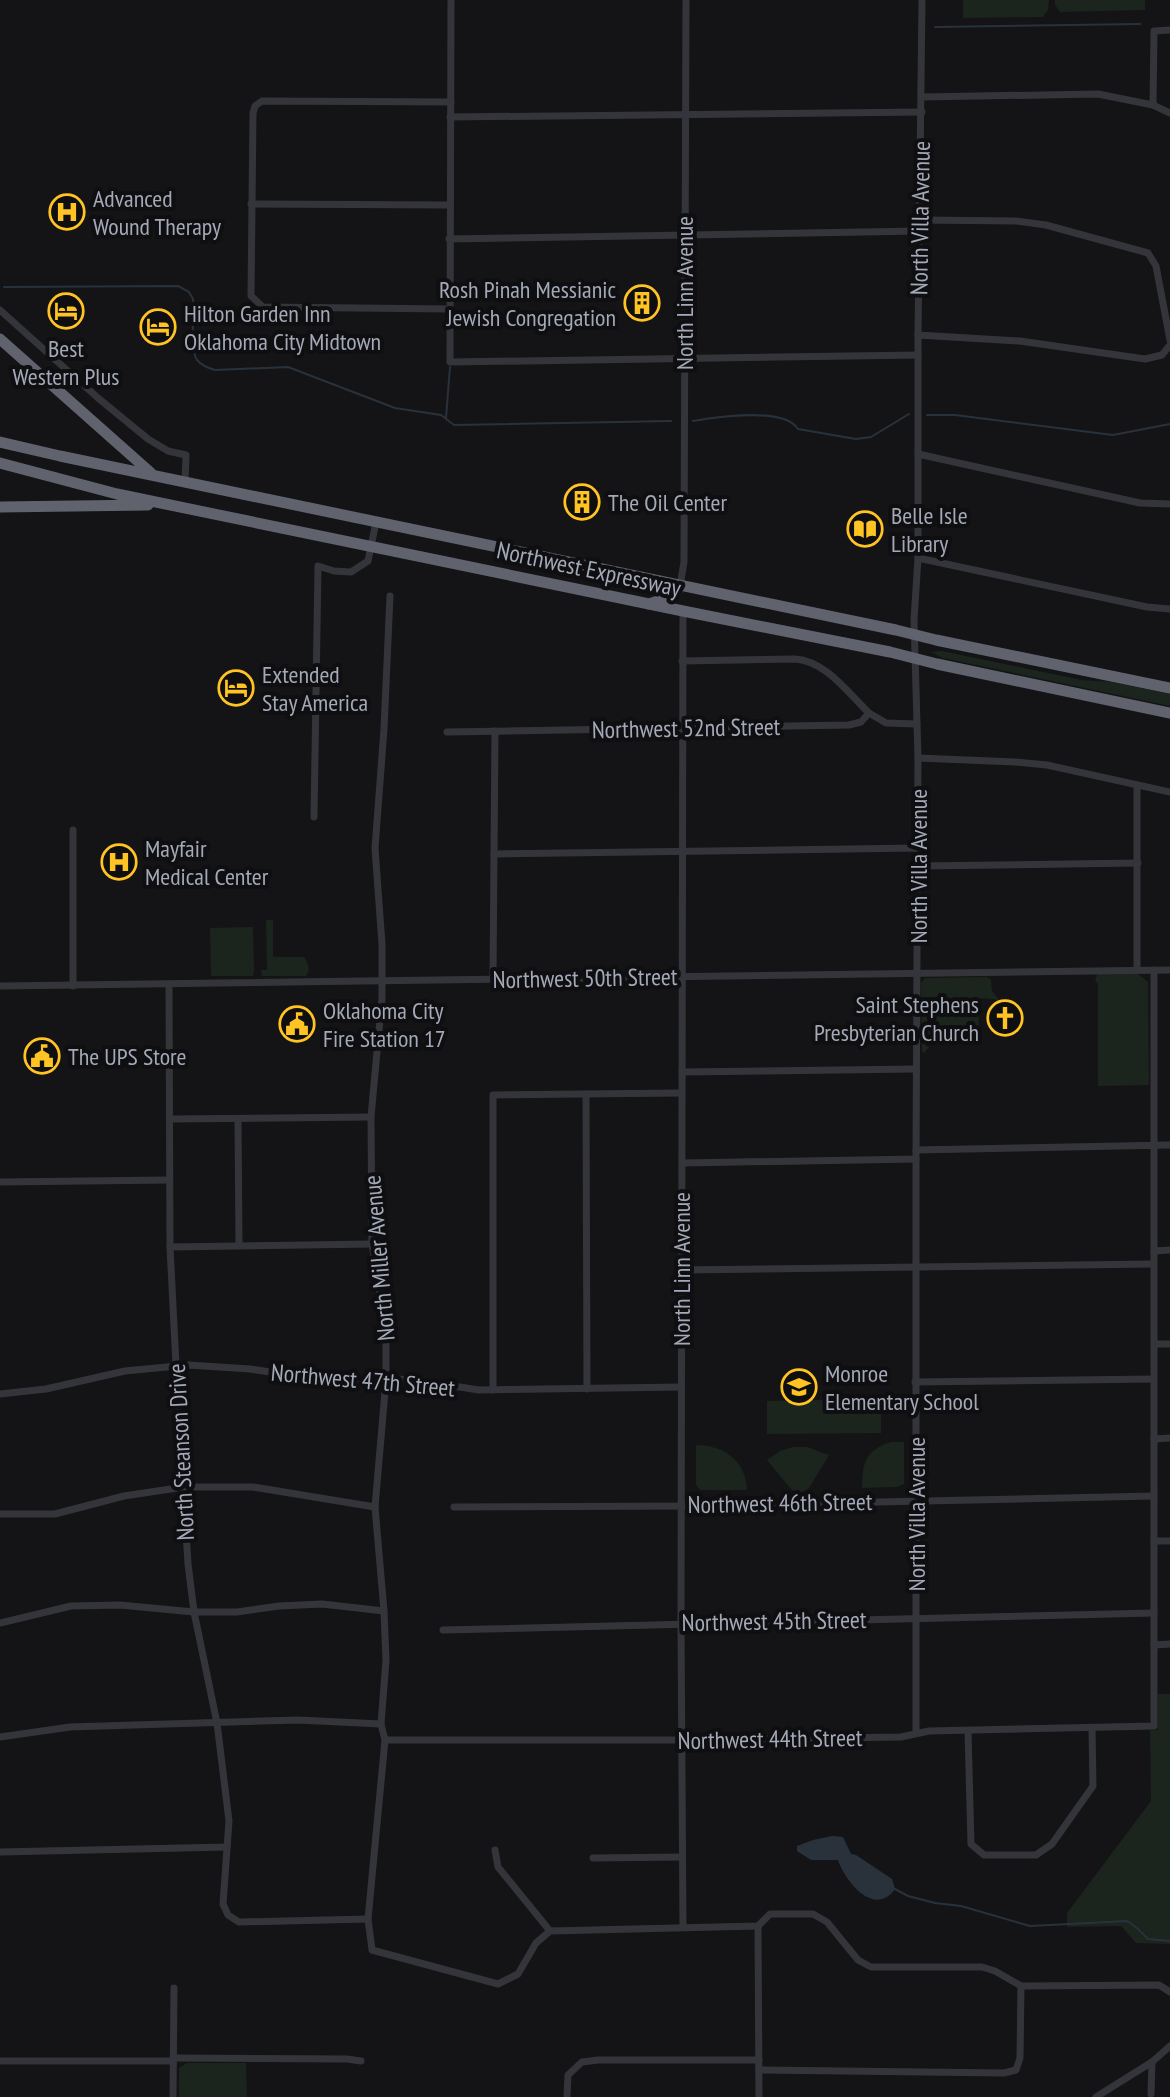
<svg xmlns="http://www.w3.org/2000/svg" width="1170" height="2097" font-family="'PT Sans Narrow',sans-serif">
<style>
.green{fill:#1b241d}
.water{fill:#29323b}
.lines{fill:none;stroke-linecap:round;stroke-linejoin:round}
.stream{stroke:#29323b;stroke-width:2}
.minor{stroke:#34353b;stroke-width:7}
.highway{stroke:#60626d;stroke-width:11}
.labels{text-anchor:middle;dominant-baseline:central;stroke-width:8;stroke-linejoin:round;paint-order:stroke}
.poi-label{font-size:24px;fill:#a4a9b8;stroke:#0f0f11;text-anchor:start}
.street-label{font-size:24px;fill:#a4a9b8;stroke:#0f0f11}
</style>
<rect width="100%" height="100%" fill="#141416"/>
<g class="green">
<polygon points="963,0 1049,0 1048,10 1043,17 963,18"/>
<polygon points="1055,0 1145,0 1145,10 1060,12 1055,5"/>
<polygon points="942,651 1082,680 1112,682 1170,694 1170,706 943,658 931,652"/>
<path d="M266,920H273V957H304C308,962 311,970 306,976H262L261,970H267Z"/>
<polygon points="253,927 254,971 253,976 211,976 210,928"/>
<polygon points="1097,974 1138,974 1148,982 1149,1085 1098,1086 1098,983 1095,982"/>
<polygon points="987,977 991,980 992,991 999,1000 984,998 977,1000 926,1000 927,1002 978,1002 979,1026 953,1027 953,1045 927,1045 927,1039 926,1046 929,1047 924,1053 922,1052 921,983 925,978"/>
<polygon points="881,1399 881,1433 767,1434 767,1401"/>
<path d="M891,1442H904V1484L896,1487L862,1488C862,1462 866,1450 891,1442Z"/>
<path d="M696,1445C724,1445 746,1461 747,1490H700L696,1485Z"/>
<path d="M793,1447H807L829,1455L809,1488C802,1493 798,1493 791,1489L767,1460L780,1451Z"/>
<polygon points="1158,1694 1170,1694 1170,1944 1136,1943 1121,1926 1067,1927 1067,1913 1151,1801 1150,1730 1158,1730"/>
<polygon points="187,2063 246,2063 247,2097 179,2097 179,2068"/>
</g>
<path class="water" d="M832,1836L843,1837L851,1854L856,1855L892,1879L895,1889C874,1918 845,1881 838,1860H811L797,1851V1846L813,1840Z"/>
<g class="lines">
<g class="stream">
<polyline points="935,27 1140,24"/>
<path d="M4,287L178,286L189,292L193,299C194,313 190,350 197,360C202,366 208,368 215,370L288,367L395,408L441,415L454,425L671,421"/>
<polyline points="927,415 955,415 1113,435 1170,424"/>
<polyline points="446,418 450,367"/>
<path d="M693,421C717,417 784,407 798,429L856,439L871,437L909,414"/>
<polyline points="895,1889 908,1896 935,1903 961,1906 1030,1926 1127,1921 1137,1928 1148,1939 1170,1941"/>
</g>
<g class="minor">
<polyline points="451,0 450,362 918,355"/>
<polyline points="922,97 1098,94 1153,105 1170,113"/>
<polyline points="1153,105 1154,31 1170,30"/>
<polyline points="450,117 922,112"/>
<polyline points="251,204 449,205"/>
<polyline points="920,220 1016,221 1046,225 1148,253 1156,266 1170,340"/>
<polyline points="449,239 920,231"/>
<polyline points="449,309 263,307 251,296 253,113 255,106 262,101 451,102"/>
<polyline points="0,310 98,398 148,439 168,451 186,455 185,482"/>
<polyline points="918,335 1020,341 1145,359 1162,355 1170,345"/>
<polyline points="918,454 1140,503 1170,504"/>
<polyline points="918,558 1147,607 1170,609"/>
<polyline points="680,586 684,562 686,0"/>
<polyline points="390,596 384,729 375,848 382,944 382,998 371,1117 372,1244 386,1330 386,1380 375,1507 384,1611 386,1660 381,1724 385,1740 368,1919 372,1950 498,1984 518,1974 536,1943 550,1931 758,1926 770,1914 813,1914 827,1922 858,1960 871,1967 982,1967 995,1971 1021,1986 1159,1985 1170,1992"/>
<path d="M682,661L795,659C826,661 848,693 869,713"/>
<polyline points="447,732 849,725 861,722 869,713 886,723 917,724"/>
<polyline points="918,758 1015,762 1047,765 1170,792"/>
<polyline points="1137,785 1137,970"/>
<polyline points="314,817 318,566 334,571 351,572 368,561 376,522"/>
<polyline points="494,854 918,848"/>
<polyline points="918,866 1138,863"/>
<polyline points="493,979 495,731"/>
<polyline points="169,984 170,1247 176,1365 188,1564 194,1612 217,1723 229,1821 223,1904 228,1915 239,1922 368,1919"/>
<polyline points="0,986 1170,970"/>
<polyline points="73,986 73,830"/>
<polyline points="682,1072 916,1069"/>
<polyline points="586,1094 587,1389"/>
<polyline points="170,1119 371,1117"/>
<polyline points="238,1119 239,1245"/>
<polyline points="916,1150 1170,1145"/>
<polyline points="682,1163 916,1159"/>
<polyline points="0,1182 169,1180"/>
<polyline points="170,1247 372,1244"/>
<polyline points="1154,1251 1170,1250"/>
<polyline points="681,1270 1153,1264"/>
<polyline points="1154,1344 1170,1344"/>
<polyline points="915,1382 1153,1379"/>
<polyline points="493,1390 493,1095 681,1093"/>
<polyline points="0,1394 46,1389 125,1371 188,1365 250,1369 344,1383 374,1384 394,1379 415,1380 479,1390 681,1387"/>
<polyline points="1154,1439 1170,1438"/>
<polyline points="454,1507 693,1506 1154,1496"/>
<polyline points="0,1514 55,1514 124,1496 184,1487 253,1487 375,1507"/>
<polyline points="1154,1541 1170,1541"/>
<polyline points="0,1623 71,1606 120,1605 194,1612 237,1612 279,1606 322,1604 384,1611"/>
<polyline points="443,1630 1154,1613"/>
<polyline points="1154,1645 1170,1644"/>
<polyline points="968,1731 971,1844 984,1855 1036,1855 1052,1844 1093,1786 1092,1729"/>
<polyline points="916,1733 916,1159 918,758 914,620 918,558 918,335 922,0"/>
<polyline points="0,1737 70,1727 298,1720 381,1724"/>
<polyline points="385,1740 682,1740 901,1737 929,1731 1154,1726 1154,970"/>
<polyline points="495,1850 498,1867 550,1931"/>
<polyline points="0,1852 227,1847"/>
<polyline points="593,1858 682,1857"/>
<polyline points="758,1926 759,2097"/>
<polyline points="683,1927 681,1623 683,611"/>
<polyline points="174,2058 347,2059 361,2061"/>
<polyline points="0,2061 173,2061"/>
<polyline points="759,2070 1004,2073 1016,2070 1020,2058 1021,1986"/>
<polyline points="1151,2094 1152,2062"/>
<polyline points="173,2097 174,1988"/>
<polyline points="567,2097 568,2075 582,2062 598,2060 759,2060"/>
<polyline points="1096,2097 1152,2062 1170,2046"/>
</g>
<g class="highway">
<polyline points="0,339 151,473"/>
<polyline points="0,442 60,456 896,630 936,640 1170,688"/>
<polyline points="0,463 117,494 683,611 890,652 937,664 1170,713"/>
<polyline points="0,507 148,505"/>
<polyline points="649,604 673,596 680,586"/>
</g>
</g>
<defs>
<symbol id="hospital-ring" viewBox="-11 -11 22 22"><circle r="9.5" fill="#0f0f11" stroke="#ffc423" stroke-width="1.5"/><path d="M-5-5h3v3.5h4V-5h3V5h-3V1.5h-4V5h-3Z" fill="#ffc423"/></symbol>
<symbol id="building-ring" viewBox="-11 -11 22 22"><circle r="9.5" fill="#0f0f11" stroke="#ffc423" stroke-width="1.5"/><path d="M-4-6H4V6H1V3H-1V6H-4ZM-2.5-4.3h1.7v1.8h-1.7ZM.8-4.3h1.7v1.8H.8ZM-2.5-1h1.7V.8h-1.7ZM.8-1h1.7V.8H.8Z" fill="#ffc423"/></symbol>
<symbol id="hotel-ring" viewBox="-11 -11 22 22"><circle r="9.5" fill="#0f0f11" stroke="#ffc423" stroke-width="1.5"/><path d="M-6-4.5h1.5V1H6V5H4.5V3h-9V5H-6ZM-4 0a1.8 1.8 0 1 1 3.6 0ZM.5 0V-2.5h3Q6-2.5 6 0Z" fill="#ffc423"/></symbol>
<symbol id="library-ring" viewBox="-11 -11 22 22"><circle r="9.5" fill="#0f0f11" stroke="#ffc423" stroke-width="1.5"/><path d="M-6-4Q-3-5.5-.7-3.5V5Q-3 3-6 4ZM6-4Q3-5.5 .7-3.5V5Q3 3 6 4Z" fill="#ffc423"/></symbol>
<symbol id="church-ring" viewBox="-11 -11 22 22"><circle r="9.5" fill="#0f0f11" stroke="#ffc423" stroke-width="1.5"/><path d="M-1.2-6h2.4v3.5h3.3v2.4h-3.3V6h-2.4V-.1h-3.3v-2.4h3.3Z" fill="#ffc423"/></symbol>
<symbol id="civic-ring" viewBox="-11 -11 22 22"><circle r="9.5" fill="#0f0f11" stroke="#ffc423" stroke-width="1.5"/><path d="M-.6-6.5H3V-4.5H.6V-3L4-1V1h2V6H-6V1h2V-1L-.6-3ZM-1.2 2.5V6h2.4V2.5Z" fill="#ffc423"/></symbol>
<symbol id="school-ring" viewBox="-11 -11 22 22"><circle r="9.5" fill="#0f0f11" stroke="#ffc423" stroke-width="1.5"/><path d="M0-5L7-2L0 1L-7-2ZM-4 1L0 2.5L4 1V4Q0 6-4 4Z" fill="#ffc423"/></symbol>
</defs>
<g fill-rule="evenodd">
<use href="#hospital-ring" x="47" y="192" width="40" height="40"/>
<use href="#building-ring" x="622" y="283" width="40" height="40"/>
<use href="#hotel-ring" x="46" y="291" width="40" height="40"/>
<use href="#hotel-ring" x="138" y="307" width="40" height="40"/>
<use href="#building-ring" x="562" y="482" width="40" height="40"/>
<use href="#library-ring" x="845" y="509" width="40" height="40"/>
<use href="#hotel-ring" x="216" y="668" width="40" height="40"/>
<use href="#hospital-ring" x="99" y="842" width="40" height="40"/>
<use href="#church-ring" x="985" y="998" width="40" height="40"/>
<use href="#civic-ring" x="277" y="1004" width="40" height="40"/>
<use href="#civic-ring" x="22" y="1036" width="40" height="40"/>
<use href="#school-ring" x="779" y="1367" width="40" height="40"/>
</g>
<g class="labels">
<g class="poi-label">
<text x="93" y="198">Advanced<tspan x="93" dy="28">Wound Therapy</tspan></text>
<text x="616" y="289" text-anchor="end">Rosh Pinah Messianic<tspan x="616" dy="28">Jewish Congregation</tspan></text>
<text x="184" y="313">Hilton Garden Inn<tspan x="184" dy="28">Oklahoma City Midtown</tspan></text>
<text x="66" y="348" text-anchor="middle">Best<tspan x="66" dy="28">Western Plus</tspan></text>
<text x="608" y="502">The Oil Center</text>
<text x="891" y="515">Belle Isle<tspan x="891" dy="28">Library</tspan></text>
<text x="262" y="674">Extended<tspan x="262" dy="28">Stay America</tspan></text>
<text x="145" y="848">Mayfair<tspan x="145" dy="28">Medical Center</tspan></text>
<text x="979" y="1004" text-anchor="end">Saint Stephens<tspan x="979" dy="28">Presbyterian Church</tspan></text>
<text x="323" y="1010">Oklahoma City<tspan x="323" dy="28">Fire Station 17</tspan></text>
<text x="68" y="1056">The UPS Store</text>
<text x="825" y="1373">Monroe<tspan x="825" dy="28">Elementary School</tspan></text>
</g>
<g class="street-label">
<text transform="translate(920 218) rotate(-89)">North Villa Avenue</text>
<text transform="translate(684 293) rotate(-90)">North Linn Avenue</text>
<text transform="translate(589 569) rotate(12)">Northwest Expressway</text>
<text transform="translate(686 728) rotate(-1)">Northwest 52nd Street</text>
<text transform="translate(918 866) rotate(-90)">North Villa Avenue</text>
<text transform="translate(585 978) rotate(-1)">Northwest 50th Street</text>
<text transform="translate(379 1258) rotate(-95)">North Miller Avenue</text>
<text transform="translate(681 1269) rotate(-90)">North Linn Avenue</text>
<text transform="translate(363 1380) rotate(5)">Northwest 47th Street</text>
<text transform="translate(181 1452) rotate(-93)">North Steanson Drive</text>
<text transform="translate(780 1503) rotate(-1)">Northwest 46th Street</text>
<text transform="translate(916 1514) rotate(-90)">North Villa Avenue</text>
<text transform="translate(774 1621) rotate(-1)">Northwest 45th Street</text>
<text transform="translate(770 1739) rotate(-1)">Northwest 44th Street</text>
</g>
</g>
</svg>
